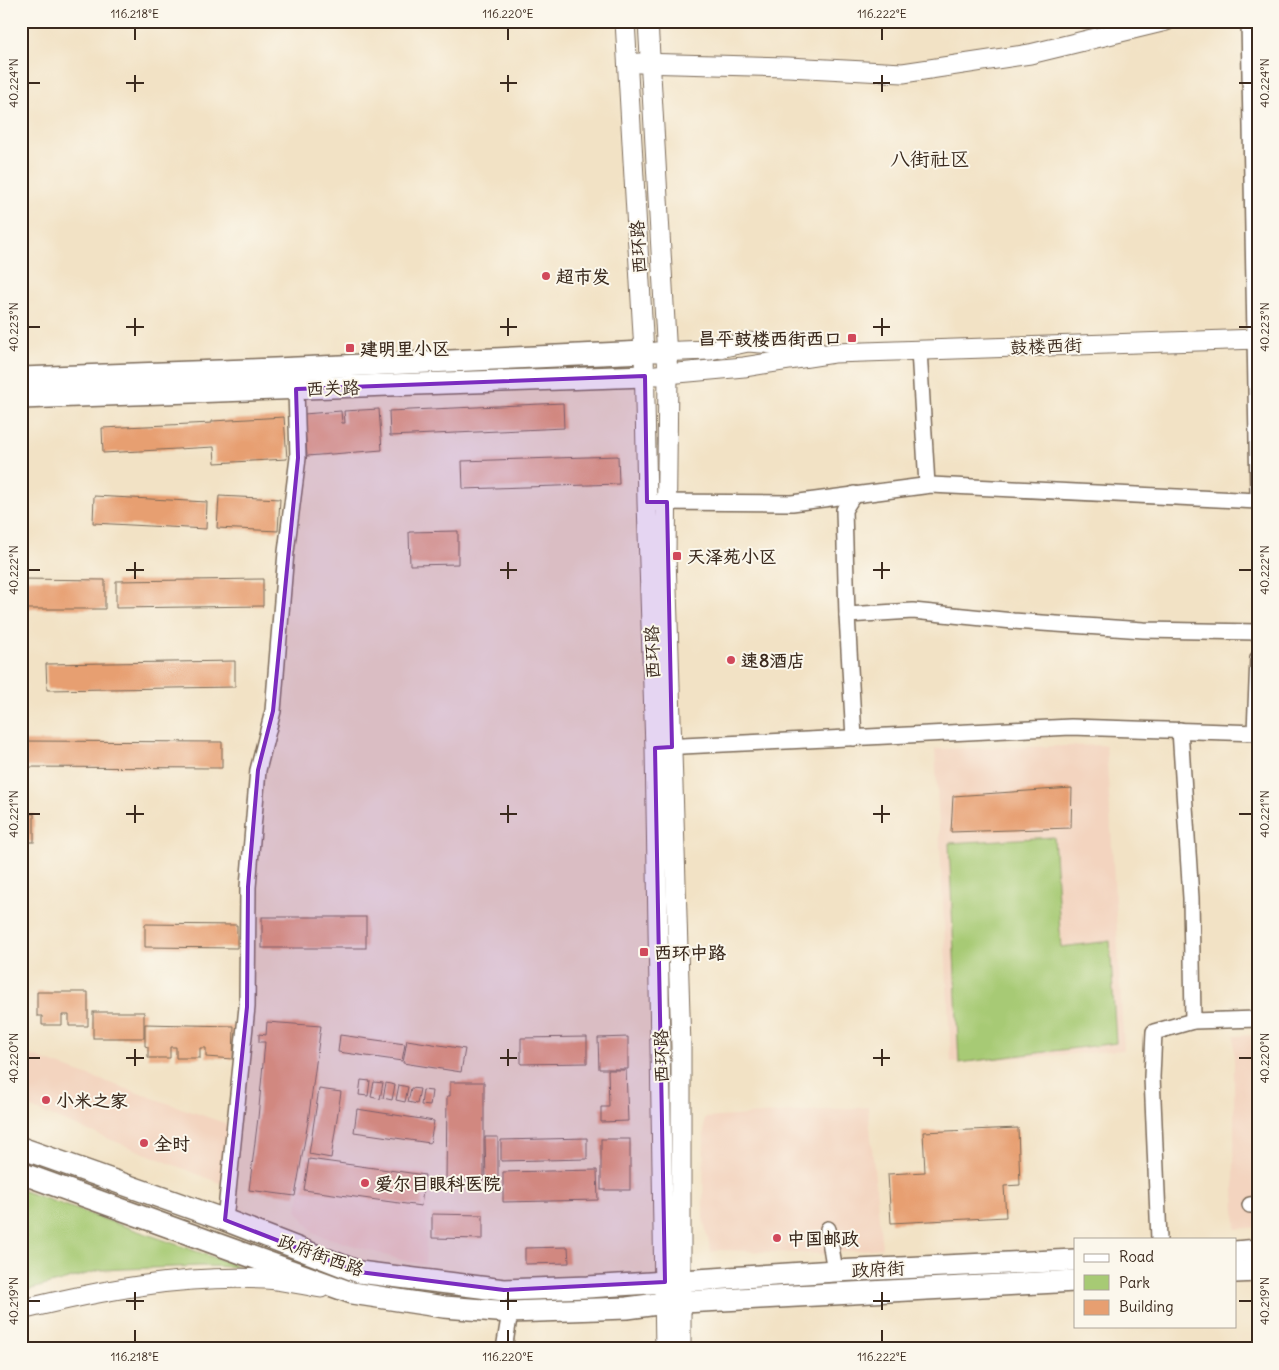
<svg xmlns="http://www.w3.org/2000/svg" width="1279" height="1370" font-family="Delius,'LXGW WenKai TC',sans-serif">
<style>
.built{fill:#f3d4bf}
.green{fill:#a7ca74;stroke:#717a49}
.building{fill:#e79f71}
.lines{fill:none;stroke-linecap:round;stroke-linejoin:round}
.minor-casing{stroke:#7b6a58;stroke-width:18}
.tertiary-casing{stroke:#7b6a58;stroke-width:21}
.secondary-casing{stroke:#7b6a58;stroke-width:24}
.minor{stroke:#fff;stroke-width:15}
.tertiary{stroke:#fff;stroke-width:19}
.secondary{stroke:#fff;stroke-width:21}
.marked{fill:#7b2cbf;fill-opacity:0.2;stroke:#7b2cbf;stroke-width:4;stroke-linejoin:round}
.ticks{fill:none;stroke:#3b2a1e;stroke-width:2}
.poi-dot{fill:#d1495b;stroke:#fbf7ec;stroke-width:2}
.labels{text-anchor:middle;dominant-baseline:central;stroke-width:4;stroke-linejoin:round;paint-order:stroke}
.street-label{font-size:18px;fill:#3b2a1e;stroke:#fbf7ec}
.poi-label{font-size:18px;font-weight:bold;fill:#3b2a1e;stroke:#fbf7ec;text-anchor:start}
.quarter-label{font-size:20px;fill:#3b2a1e;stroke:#fbf7ec}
.neatline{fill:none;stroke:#3b2a1e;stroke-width:2}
.ticks-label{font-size:12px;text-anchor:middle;fill:#3b2a1e}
</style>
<rect width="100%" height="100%" fill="#fbf7ec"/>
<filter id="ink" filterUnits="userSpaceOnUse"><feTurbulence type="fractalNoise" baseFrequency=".02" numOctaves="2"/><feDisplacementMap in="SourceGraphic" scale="10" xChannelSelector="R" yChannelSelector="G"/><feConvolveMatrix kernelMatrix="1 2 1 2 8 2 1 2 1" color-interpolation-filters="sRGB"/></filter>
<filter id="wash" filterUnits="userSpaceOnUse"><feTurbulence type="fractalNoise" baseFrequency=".0096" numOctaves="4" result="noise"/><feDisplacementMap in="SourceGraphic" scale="20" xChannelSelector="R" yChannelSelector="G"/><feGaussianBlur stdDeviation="1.12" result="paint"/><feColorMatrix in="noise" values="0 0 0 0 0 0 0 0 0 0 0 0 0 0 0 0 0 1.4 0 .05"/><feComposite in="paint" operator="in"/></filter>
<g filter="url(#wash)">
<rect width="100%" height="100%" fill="#f2e2c5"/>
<g class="built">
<polygon points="1106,745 1124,1050 951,1063 935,749"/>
<polygon points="1258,1035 1258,1227 1236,1229 1234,1191 1234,1036"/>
<polygon points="21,1052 233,1126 222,1184 21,1104"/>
<polygon points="868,1107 882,1248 824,1254 720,1250 711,1252 703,1218 704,1118"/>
<polygon points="306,1157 429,1173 425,1265 408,1262 315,1234 297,1211"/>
</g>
<g class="green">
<polygon points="1054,837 1061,947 1110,941 1116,1043 959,1063 949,843"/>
<polygon points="21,1190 241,1267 200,1266 101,1270 21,1292"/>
</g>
<g id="blocks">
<g class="building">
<polygon points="563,403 564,428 390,436 389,411"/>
<polygon points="379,409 382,450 307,456 304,414 341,411 342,423 345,423 344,411"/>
<polygon points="284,417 287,459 215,463 214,447 103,453 102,428 212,423 212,421"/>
<polygon points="618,456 619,484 463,489 462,461"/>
<polygon points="94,496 207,502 206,529 93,523"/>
<polygon points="219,496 280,499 278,531 217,528"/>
<polygon points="458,531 458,564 410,565 409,532"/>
<polygon points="21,579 105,580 105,609 21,609"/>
<polygon points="263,579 263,606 116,608 116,581"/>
<polygon points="235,661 235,687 47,690 46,664"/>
<polygon points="21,741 222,742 222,768 21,767"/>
<polygon points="1072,788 1071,828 951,832 953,796"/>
<rect x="21" y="814" width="13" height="28"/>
<rect x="262" y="917" width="104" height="31"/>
<polygon points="145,924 237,925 237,948 145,947"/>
<polygon points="37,992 88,992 88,1026 69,1026 69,1015 62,1015 62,1025 42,1025 42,1016 37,1016"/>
<rect x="93" y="1012" width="51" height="26"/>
<polygon points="267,1022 321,1026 308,1122 295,1196 249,1190 258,1118 265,1042 259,1042 259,1034 266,1035"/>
<polygon points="145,1024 234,1026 233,1059 206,1057 206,1048 200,1048 200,1058 176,1058 176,1047 170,1047 170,1058 148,1058 148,1047 145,1046"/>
<polygon points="340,1035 405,1044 402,1061 338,1052"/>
<polygon points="587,1037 587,1063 521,1064 521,1038"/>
<polygon points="628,1037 628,1069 599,1069 598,1038"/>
<polygon points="407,1040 465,1049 461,1072 403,1063"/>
<polygon points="608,1070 626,1070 628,1121 601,1122 601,1107 609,1107"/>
<polygon points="361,1080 370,1081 368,1096 359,1095"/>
<polygon points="374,1082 383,1083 380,1099 371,1097"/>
<polygon points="450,1082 484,1082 484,1180 446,1180 447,1096 450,1096"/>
<polygon points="386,1083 395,1085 392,1100 383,1098"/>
<polygon points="399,1085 408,1087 405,1102 396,1100"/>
<polygon points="411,1088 420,1089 417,1104 408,1102"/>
<polygon points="319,1089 341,1092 331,1158 309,1154"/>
<polygon points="423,1090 432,1091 430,1106 421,1105"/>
<polygon points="357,1109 434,1121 430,1143 354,1132"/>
<polygon points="1018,1128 1020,1185 1004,1186 1006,1217 891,1223 888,1174 925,1172 923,1132"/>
<polygon points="485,1137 498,1137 498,1179 486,1179"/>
<polygon points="587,1138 587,1159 501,1161 501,1140"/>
<rect x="601" y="1139" width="29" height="51"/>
<polygon points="309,1159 425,1175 421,1206 304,1190"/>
<polygon points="597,1170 598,1200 503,1202 503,1172"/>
<polygon points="432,1214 483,1215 483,1239 432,1238"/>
<polygon points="568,1247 569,1263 525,1264 525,1248"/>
</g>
</g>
</g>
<g filter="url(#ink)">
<use href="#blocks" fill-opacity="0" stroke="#7b6a58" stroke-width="1"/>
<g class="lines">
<defs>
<g id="minor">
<polyline points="1249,21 1258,493"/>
<polyline points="919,350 927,485"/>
<polyline points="647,502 792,503 931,485 1258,501"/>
<polyline points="847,615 913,611 1013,621 1143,630 1258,632"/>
<polyline points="1180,730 1191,898 1193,1021"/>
<polyline points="1255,732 1258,658"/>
<polyline points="854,738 847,615 844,510 854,494"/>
<polyline points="662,747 1071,727 1258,733"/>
<polyline points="1250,1205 1258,1204"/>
<polyline points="225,1220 247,1007 248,887 258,770 273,711 286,552 298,458 296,389"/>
<polyline points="828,1229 835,1271"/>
<polyline points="1159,1239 1152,1077 1154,1032 1193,1021 1258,1019"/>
<polyline points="504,1349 510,1312"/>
</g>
<g id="tertiary">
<polyline points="625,21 644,352 647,502 655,748 665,1349"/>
<polyline points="648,21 668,375 666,556 681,1047 681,1349"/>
<polyline points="639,63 788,67 903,73 1030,54 1166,21"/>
<polyline points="655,352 710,350 748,342 775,344 816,350"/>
<polyline points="656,375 744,367 834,353 1258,339"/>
<path d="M21,1310C101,1290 183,1275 265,1279C284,1280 303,1285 321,1288"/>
</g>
<g id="secondary">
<polyline points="21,378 275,369 644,352"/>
<polyline points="21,398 645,376"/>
<polyline points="21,1148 225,1220 359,1272 504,1290 588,1287 835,1271 1075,1260"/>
<polyline points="21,1173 352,1293 444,1307 510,1312 627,1308 665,1303 1075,1281"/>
<polyline points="1235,1252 1258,1250"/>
<polyline points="1235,1272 1258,1271"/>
</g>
</defs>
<use href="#minor" class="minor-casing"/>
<use href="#tertiary" class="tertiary-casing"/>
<use href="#secondary" class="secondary-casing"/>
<use href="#minor" class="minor"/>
<use href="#tertiary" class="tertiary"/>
<use href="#secondary" class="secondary"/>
</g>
</g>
<path class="marked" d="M645,376L647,502H667L672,747L655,748L665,1282L504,1290L359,1272L225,1220L247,1007L248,887L258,770L273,711L298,458L296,389Z"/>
<path class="ticks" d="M135,28V40M508,28V40M882,28V40M135,75V92M508,75V92M882,75V92M28,83H40M126,83H144M500,83H517M873,83H890M1239,83H1252M135,318V336M508,318V336M882,318V336M28,327H40M126,327H144M500,327H517M873,327H890M1239,327H1252M135,562V579M508,562V579M882,562V579M28,570H40M126,570H144M500,570H517M873,570H890M1239,570H1252M135,805V823M508,805V823M882,805V823M28,814H40M126,814H144M500,814H517M873,814H890M1239,814H1252M135,1049V1066M508,1049V1066M882,1049V1066M28,1058H40M126,1058H144M500,1058H517M873,1058H890M1239,1058H1252M135,1292V1310M508,1292V1310M882,1292V1310M28,1301H40M126,1301H144M500,1301H517M873,1301H890M1239,1301H1252M135,1330V1342M508,1330V1342M882,1330V1342"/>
<g class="poi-dot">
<circle cx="546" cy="276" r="5"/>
<rect x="847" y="333" width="10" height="10" rx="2.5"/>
<rect x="345" y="343" width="10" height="10" rx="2.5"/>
<rect x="672" y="551" width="10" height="10" rx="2.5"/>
<circle cx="731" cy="660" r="5"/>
<rect x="639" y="947" width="10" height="10" rx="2.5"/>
<circle cx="46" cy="1100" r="5"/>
<circle cx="144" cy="1143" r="5"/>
<circle cx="365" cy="1183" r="5"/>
<circle cx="777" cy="1238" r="5"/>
</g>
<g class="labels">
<g class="street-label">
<text transform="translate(638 247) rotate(-93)">西环路</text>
<text transform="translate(1046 346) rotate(-2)">鼓楼西街</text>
<text transform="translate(333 388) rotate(-2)">西关路</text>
<text transform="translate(652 652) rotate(-92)">西环路</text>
<text transform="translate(661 1056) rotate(-91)">西环路</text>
<text transform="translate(321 1255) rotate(20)">政府街西路</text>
<text transform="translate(878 1269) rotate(-3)">政府街</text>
</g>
<g class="poi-label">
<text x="556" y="276">超市发</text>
<text x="842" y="338" text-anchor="end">昌平鼓楼西街西口</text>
<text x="360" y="348">建明里小区</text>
<text x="687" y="556">天泽苑小区</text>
<text x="741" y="660">速8酒店</text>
<text x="654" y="952">西环中路</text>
<text x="56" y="1100">小米之家</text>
<text x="154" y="1143">全时</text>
<text x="375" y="1183">爱尔目眼科医院</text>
<text x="787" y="1238">中国邮政</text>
</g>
<g class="quarter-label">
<text x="930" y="158">八街社区</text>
</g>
</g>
<rect width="1279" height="1370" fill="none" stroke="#fbf7ec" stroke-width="55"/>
<rect x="1074" y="1238" width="162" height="90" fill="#fbf7ec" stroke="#aea59a"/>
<rect x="1084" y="1254" width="25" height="8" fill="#ffffff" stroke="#aea59a"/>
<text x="1119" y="1262" font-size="15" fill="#3b2a1e">Road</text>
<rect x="1084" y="1275" width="25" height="15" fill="#a7ca74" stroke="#aea59a"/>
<text x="1119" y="1288" font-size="15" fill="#3b2a1e">Park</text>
<rect x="1084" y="1300" width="25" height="15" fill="#e79f71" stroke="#aea59a"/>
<text x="1119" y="1312" font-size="15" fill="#3b2a1e">Building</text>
<rect x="28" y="28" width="1224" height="1314" class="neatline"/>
<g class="ticks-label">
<text x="135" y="18">116.218°E</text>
<text x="508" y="18">116.220°E</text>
<text x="882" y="18">116.222°E</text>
<text transform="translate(14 83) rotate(-90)" y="4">40.224°N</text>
<text transform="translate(1265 83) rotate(-90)" y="4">40.224°N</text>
<text transform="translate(14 327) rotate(-90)" y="4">40.223°N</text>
<text transform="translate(1265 327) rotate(-90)" y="4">40.223°N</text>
<text transform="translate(14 570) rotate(-90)" y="4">40.222°N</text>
<text transform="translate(1265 570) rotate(-90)" y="4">40.222°N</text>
<text transform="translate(14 814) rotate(-90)" y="4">40.221°N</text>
<text transform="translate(1265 814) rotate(-90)" y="4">40.221°N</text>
<text transform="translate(14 1058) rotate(-90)" y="4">40.220°N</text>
<text transform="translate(1265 1058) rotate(-90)" y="4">40.220°N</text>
<text transform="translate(14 1301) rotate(-90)" y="4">40.219°N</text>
<text transform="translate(1265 1301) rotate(-90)" y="4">40.219°N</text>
<text x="135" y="1361">116.218°E</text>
<text x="508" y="1361">116.220°E</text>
<text x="882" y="1361">116.222°E</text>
</g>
</svg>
